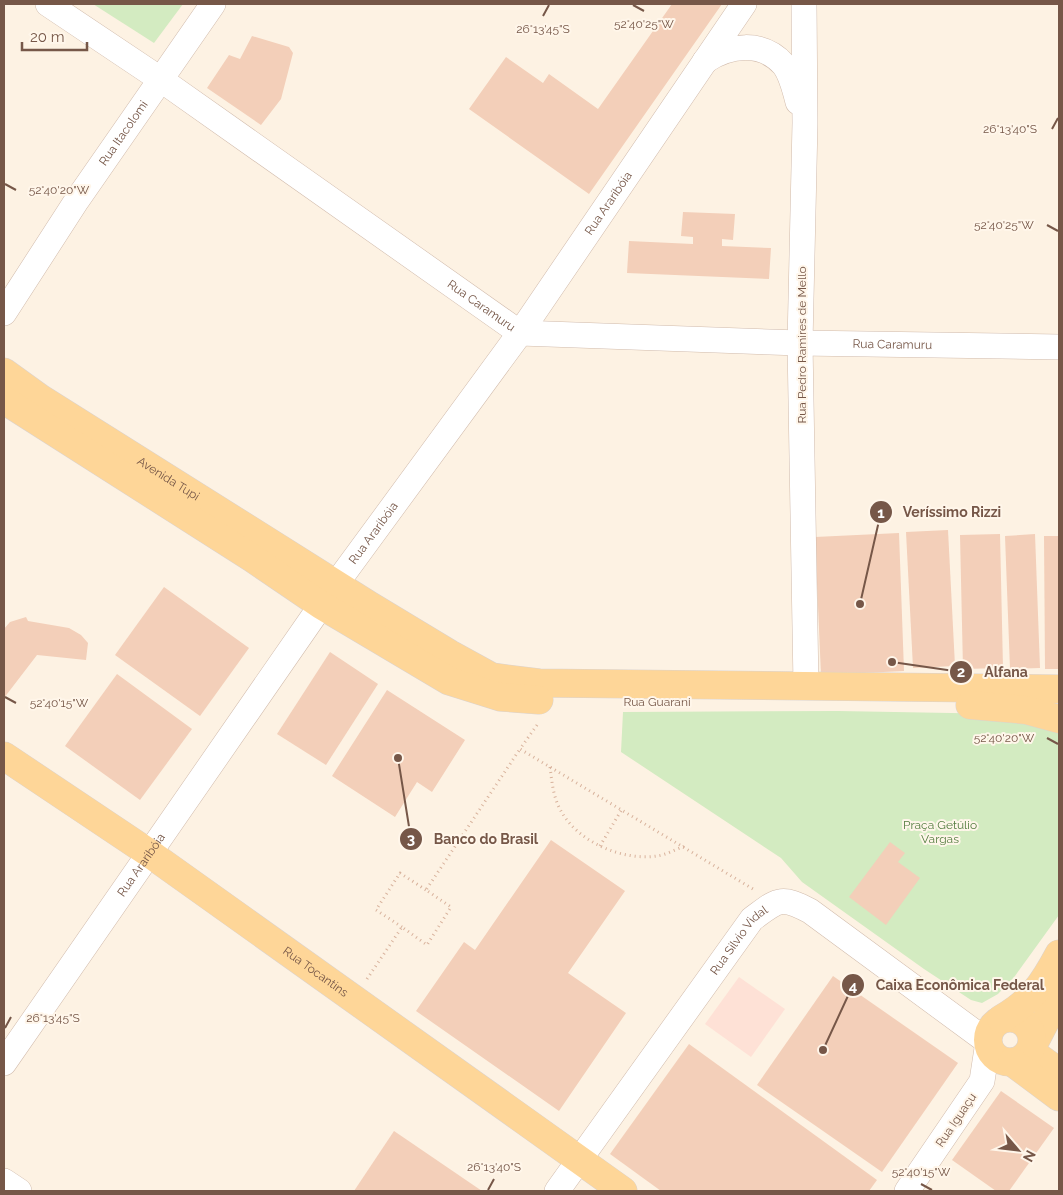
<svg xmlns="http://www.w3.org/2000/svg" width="1063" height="1195" font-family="Raleway,sans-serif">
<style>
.commercial{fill:#fee1d6}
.green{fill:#d3ebc1}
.building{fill:#f3cfb9}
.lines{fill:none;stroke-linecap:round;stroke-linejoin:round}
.minor-casing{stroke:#d1bbac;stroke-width:26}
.major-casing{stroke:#dbd3cf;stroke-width:29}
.path{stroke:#d8b29c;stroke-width:3;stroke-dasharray:1 4;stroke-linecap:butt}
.minor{stroke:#fff;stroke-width:25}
.major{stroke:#fed698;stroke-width:28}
.ticks{fill:none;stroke:#765748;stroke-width:2}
.labels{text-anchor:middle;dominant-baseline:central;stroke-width:4;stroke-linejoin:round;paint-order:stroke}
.street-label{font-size:12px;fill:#765748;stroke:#fff6ea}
.park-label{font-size:12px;fill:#537c3f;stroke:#fff6ea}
.ticks-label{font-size:12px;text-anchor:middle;fill:#765748;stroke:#fff6ea;stroke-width:4;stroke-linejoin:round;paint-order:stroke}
.leader{fill:none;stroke:#765748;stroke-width:2}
.callout-dot{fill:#765748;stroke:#fff6ea;stroke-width:2}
.mark-label{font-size:15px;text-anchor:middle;font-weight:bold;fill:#fff}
.callout-label{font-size:14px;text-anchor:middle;font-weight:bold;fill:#765748;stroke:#fff6ea;stroke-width:4;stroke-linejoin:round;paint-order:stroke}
</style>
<rect width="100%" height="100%" fill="#fdf2e3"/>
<polygon class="commercial" points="739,977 785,1009 751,1057 705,1024"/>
<g class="green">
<polygon points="93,4 183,4 154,43"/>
<polygon points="838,711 1008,714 1059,726 1059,915 1015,976 998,994 982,1003 971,1000 924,969 802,882 781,858 621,752 623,712"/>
</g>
<g class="building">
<polygon points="672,4 722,4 589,194 469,109 506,57 543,83 549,74 598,109"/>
<polygon points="252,36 289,47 293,53 281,99 261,125 207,88 229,55 240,59"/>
<polygon points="683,212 735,214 733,240 722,239 722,246 771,248 769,279 627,273 629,241 693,244 693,237 681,236"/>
<polygon points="948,530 955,666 913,668 906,532"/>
<polygon points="899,533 904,671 821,675 815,537"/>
<polygon points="1000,534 1003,668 963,669 960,535"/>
<polygon points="1035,534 1040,668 1010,669 1005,536"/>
<polygon points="1044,536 1059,536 1059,669 1045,669"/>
<polygon points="164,587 249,648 200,716 115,655"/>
<polygon points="26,617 28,621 69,628 81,635 88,643 86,660 37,655 4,698 4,629 10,622"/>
<polygon points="330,652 378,684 326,765 277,734"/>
<polygon points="117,674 192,729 140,800 65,746"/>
<polygon points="387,690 465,740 432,792 417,782 395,817 332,776"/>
<polygon points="551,840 625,891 568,973 626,1013 559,1111 416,1011 464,942 475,950"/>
<polygon points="890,842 905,853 898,862 920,878 886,925 849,897"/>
<polygon points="833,976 958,1063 882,1172 757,1085"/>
<polygon points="689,1044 877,1180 869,1191 661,1191 610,1154"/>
<polygon points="1001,1091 1054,1128 1009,1191 996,1191 952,1160"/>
<polygon points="394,1131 482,1191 354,1191"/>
</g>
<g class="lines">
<defs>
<g id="minor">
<path id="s1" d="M48,4L160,79L520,333L800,343L1059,347"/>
<polyline points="804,4 805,123 800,343 806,685"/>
<path d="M705,61C729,45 762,40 784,65C791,74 795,90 798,102"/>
<path id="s2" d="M4,313L77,200L213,4"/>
<path id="s3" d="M4,1063L336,584L520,333L744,4"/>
<polyline points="4,1181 19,1191"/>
<path id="s4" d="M557,1191L752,919C778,900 780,895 810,911L988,1042L982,1081L907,1191"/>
</g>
<g id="major">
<path id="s5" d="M4,372L40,398L369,605L450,654L492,677L539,683L1059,689"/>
<polyline points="4,400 252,558 321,605 449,681 500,697 539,700"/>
<polyline points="970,705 1026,710 1059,719"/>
<path id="s6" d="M4,756L149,853L623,1191"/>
<polyline points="1059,995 1030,1051 1059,1072"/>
<circle cx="1010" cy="1040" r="22"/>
<path d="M1001,1019C1031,1002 1043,984 1059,954"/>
<polyline points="1012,1062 1059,1097"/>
</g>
</defs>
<use href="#minor" class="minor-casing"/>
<use href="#major" class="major-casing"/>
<g class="path">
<polyline points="537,725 520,749 753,889"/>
<path d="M550,767C552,782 553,797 561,811C578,842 622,861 657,856C666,855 676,849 685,846"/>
<polyline points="600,846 622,809"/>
<polyline points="402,927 376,910 400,873 426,890"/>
<polyline points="367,979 402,927 427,945 451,907 426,890 520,749"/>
</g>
<use href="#minor" class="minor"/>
<use href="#major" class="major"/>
</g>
<path class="ticks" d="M633,5L644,11M543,16L549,5M1052,129L1058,118M5,184L16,190M1047,225L1058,231M5,697L16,703M1047,738L1058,744M5,1028L11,1017M921,1184L932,1190M488,1190L494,1179"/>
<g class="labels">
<g class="street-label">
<text stroke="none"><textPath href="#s2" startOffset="216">Rua Itacolomi</textPath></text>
<text stroke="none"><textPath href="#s3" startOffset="1051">Rua Araribóia</textPath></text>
<text stroke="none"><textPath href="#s1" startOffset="528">Rua Caramuru</textPath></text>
<text stroke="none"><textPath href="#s1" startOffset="948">Rua Caramuru</textPath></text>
<text transform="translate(802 345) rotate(-90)">Rua Pedro Ramires de Mello</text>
<text stroke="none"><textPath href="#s5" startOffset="196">Avenida Tupi</textPath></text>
<text stroke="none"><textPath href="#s3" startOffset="646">Rua Araribóia</textPath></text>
<text x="657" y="702">Rua Guarani</text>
<text stroke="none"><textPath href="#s3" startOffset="241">Rua Araribóia</textPath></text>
<text stroke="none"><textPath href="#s4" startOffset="310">Rua Silvio Vidal</textPath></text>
<text stroke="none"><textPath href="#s6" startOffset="379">Rua Tocantins</textPath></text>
<text transform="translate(956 1120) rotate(-56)">Rua Iguaçu</text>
</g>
<g class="park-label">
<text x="940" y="825">Praça Getúlio<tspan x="940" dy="14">Vargas</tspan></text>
</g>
</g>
<g class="ticks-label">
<text x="644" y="28">52°40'25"W</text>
<text x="543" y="33">26°13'45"S</text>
<text x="1010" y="133">26°13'40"S</text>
<text x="59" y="194">52°40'20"W</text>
<text x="1004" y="229">52°40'25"W</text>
<text x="59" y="707">52°40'15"W</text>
<text x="1004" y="742">52°40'20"W</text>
<text x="53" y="1022">26°13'45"S</text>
<text x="494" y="1171">26°13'40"S</text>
<text x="921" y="1176">52°40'15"W</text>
</g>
<path class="leader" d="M860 604L881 512M892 662L961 672M398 758L411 839M823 1050L853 985"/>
<g class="callout-dot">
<circle cx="860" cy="604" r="5"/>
<circle cx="892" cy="662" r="5"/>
<circle cx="398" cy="758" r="5"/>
<circle cx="823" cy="1050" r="5"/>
<circle cx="881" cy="512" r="12"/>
<circle cx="961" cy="672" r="12"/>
<circle cx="411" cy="839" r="12"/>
<circle cx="853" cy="985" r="12"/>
</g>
<g class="mark-label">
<text x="881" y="518">1</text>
<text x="961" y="677">2</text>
<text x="411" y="844">3</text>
<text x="853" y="991">4</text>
</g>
<g class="callout-label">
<text x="952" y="517">Veríssimo Rizzi</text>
<text x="1006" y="677">Alfana</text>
<text x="486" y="844">Banco do Brasil</text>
<text x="960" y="990">Caixa Econômica Federal</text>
</g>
<rect width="1063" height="1195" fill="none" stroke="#765748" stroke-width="10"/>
<g transform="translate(1018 1150) rotate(118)" stroke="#fff6ea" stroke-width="4" paint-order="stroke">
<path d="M0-4L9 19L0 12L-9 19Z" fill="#765748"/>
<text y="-8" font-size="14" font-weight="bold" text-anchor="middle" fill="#765748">N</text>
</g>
<path d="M22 42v8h65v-8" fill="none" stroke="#765748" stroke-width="2.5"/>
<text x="30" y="42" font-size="15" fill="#765748" stroke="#fff6ea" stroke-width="4" paint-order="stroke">20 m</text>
</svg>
